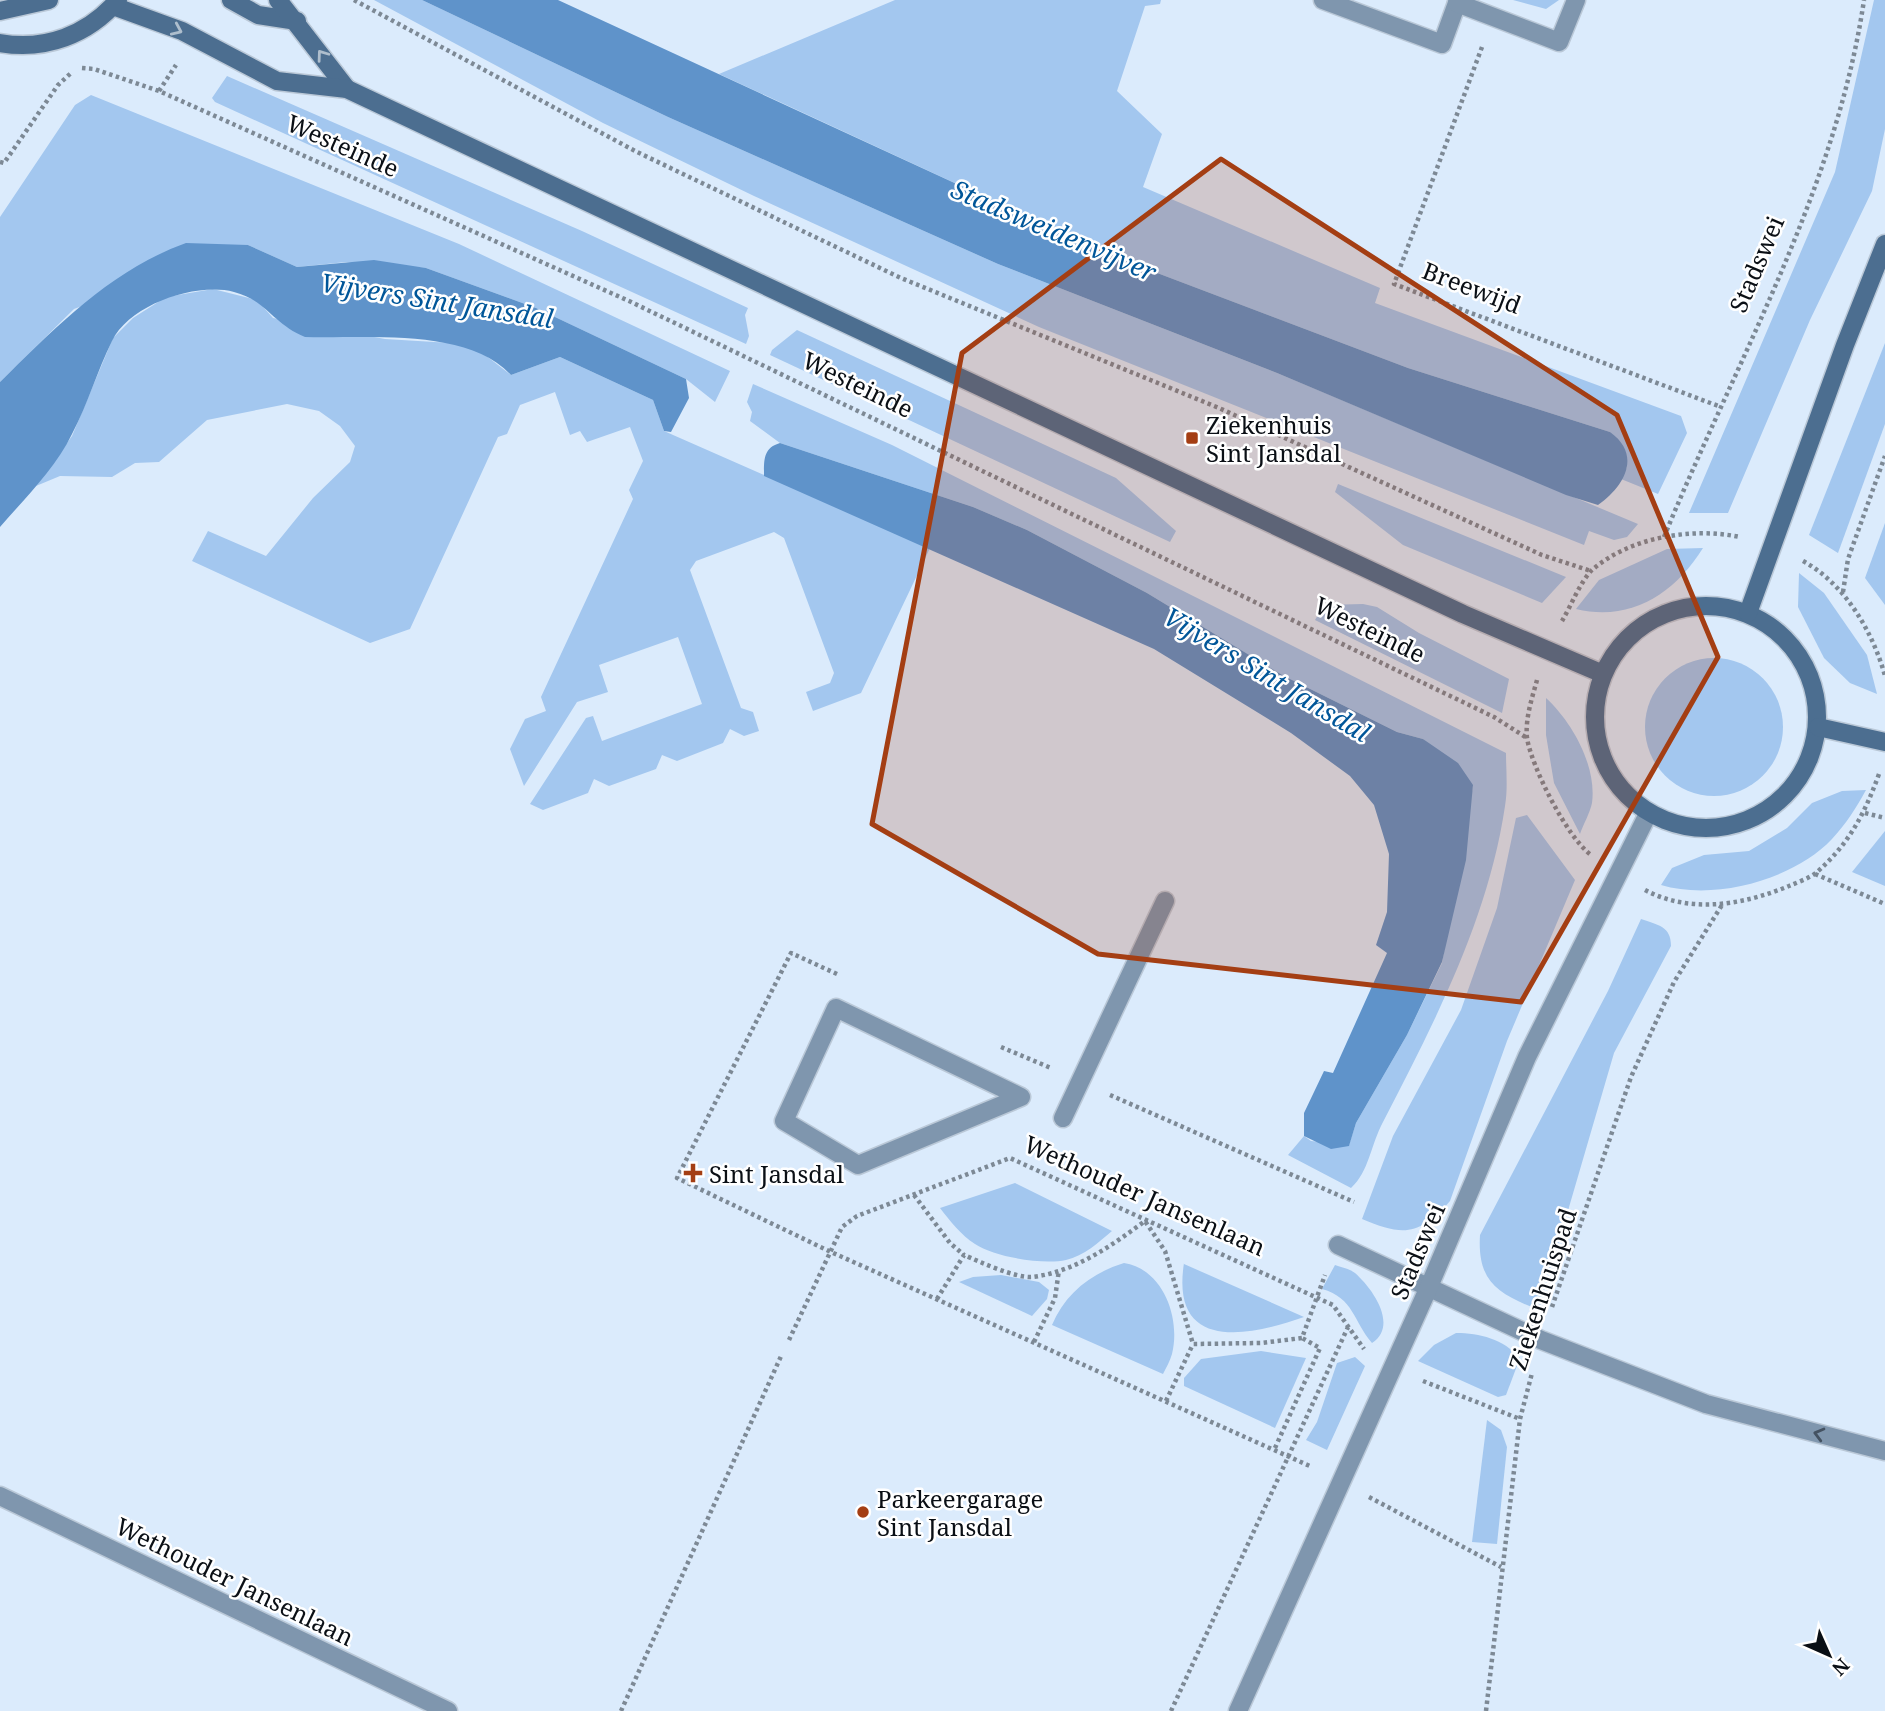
<svg xmlns="http://www.w3.org/2000/svg" width="1885" height="1711" font-family="'Noto Serif',serif">
<style>
.green{fill:#a3c7ef}
.water{fill:#5f93ca}
.lines{fill:none;stroke-linecap:round;stroke-linejoin:round}
.lane-casing{stroke:#bac8d7;stroke-width:21}
.street-casing{stroke:#bac8d7;stroke-width:21}
.secondary-casing{stroke:#bac8d7;stroke-width:21}
.path{stroke:#7d8995;stroke-width:4.5;stroke-dasharray:3.5 3.5;stroke-linecap:butt}
.lane{stroke:#7f96ae;stroke-width:18}
.street{stroke:#7f96ae;stroke-width:18}
.secondary{stroke:#4c6e90;stroke-width:18}
.oneway{stroke:#aebecd}
.oneway2{stroke:#445262}
.marked{fill:#a43e13;fill-opacity:0.2;stroke:#a43e13;stroke-width:5;stroke-linejoin:round}
.poi-dot{fill:#a43e13;stroke:#fff;stroke-width:2.5}
.labels{text-anchor:middle;dominant-baseline:central;stroke-width:5;stroke-linejoin:round;paint-order:stroke}
.street-label{font-size:24px;fill:#0a0f15;stroke:#fff}
.poi-label{font-size:24px;fill:#0a0f15;stroke:#fff;text-anchor:start}
.water-label{font-size:26px;font-style:italic;fill:#005699;stroke:#fff}
</style>
<rect width="100%" height="100%" fill="#dbebfc"/>
<g class="green">
<polygon points="374,0 422,0 668,117 998,264 1277,373 1638,524 1627,537 1614,540 1589,531 1584,545 1039,327 754,196 603,123"/>
<polygon points="895,0 1161,0 1160,4 1145,6 1117,91 1162,134 1143,187 1380,288 1375,303 1681,416 1687,433 1658,494 1621,479 1627,467 1610,432 1408,368 1115,257 719,74"/>
<polygon points="1513,0 1559,0 1546,9"/>
<polygon points="1874,0 1885,0 1885,129 1872,191 1810,320 1728,513 1689,513 1835,172"/>
<polygon points="227,76 582,231 748,308 745,315 749,336 746,344 215,102 212,98"/>
<polygon points="91,95 459,244 730,371 715,402 686,379 536,308 426,268 346,262 297,267 248,245 74,309 0,382 0,217 75,105"/>
<polygon points="213,289 257,300 273,318 385,339 451,343 480,351 511,375 560,357 653,400 664,431 930,548 861,693 813,711 806,692 830,683 834,673 784,538 774,532 696,561 690,570 741,708 753,712 759,731 744,736 730,729 723,743 677,761 662,755 656,769 609,786 594,779 588,793 543,810 530,804 586,718 593,716 602,741 702,704 678,637 599,665 608,692 577,702 524,786 510,749 525,719 546,711 541,697 633,499 629,490 643,461 630,427 587,442 580,431 570,435 555,392 520,405 507,434 498,437 410,629 370,643 192,561 208,531 266,556 313,498 350,462 355,446 340,426 319,411 287,404 207,420 159,462 135,463 112,477 60,476 36,486 72,436 113,338 133,318 166,297"/>
<polygon points="797,330 1116,478 1176,531 1170,542 770,355 772,350"/>
<polygon points="1885,343 1885,424 1838,553 1809,535"/>
<path d="M753,384L892,445L1506,753C1506,770 1508,789 1505,806C1488,920 1435,1021 1383,1122C1371,1144 1369,1172 1351,1188L1288,1155L1304,1136L1311,1141L1349,1145L1356,1123L1407,1035L1442,963L1473,786L1423,739L1397,732L1284,676L1147,593L1027,530L973,507L780,443L750,421L752,412L747,402Z"/>
<polygon points="1338,484 1566,577 1542,603 1403,545 1335,492"/>
<polygon points="1885,523 1885,605 1865,578"/>
<path d="M1703,548C1674,594 1631,622 1576,609L1599,580L1667,549Z"/>
<polygon points="1799,573 1824,593 1867,655 1877,694 1850,683 1824,658 1798,607"/>
<polygon points="1363,604 1377,607 1419,633 1509,679 1502,713 1315,620 1324,605"/>
<circle cx="1714" cy="727" r="69"/>
<path d="M1546,698C1572,722 1597,766 1592,803C1590,813 1583,825 1580,834L1554,783L1546,735Z"/>
<path d="M1866,790C1856,808 1846,824 1832,839C1793,880 1715,901 1661,885L1672,868L1704,855L1749,851L1787,828L1812,803L1842,791Z"/>
<path d="M1527,815L1575,880L1507,1041L1450,1201C1420,1235 1404,1237 1362,1219L1393,1136L1461,1010L1497,908L1516,818Z"/>
<polygon points="1885,831 1885,886 1852,872"/>
<path d="M1641,919C1658,925 1671,926 1671,946L1614,1053L1539,1310C1499,1294 1477,1283 1480,1235L1608,991Z"/>
<path d="M1015,1183L1112,1231C1099,1242 1084,1256 1066,1260C1043,1265 994,1257 975,1244C961,1235 950,1221 940,1208Z"/>
<path d="M1124,1263C1163,1269 1181,1318 1172,1354C1170,1361 1166,1368 1163,1374L1052,1325C1065,1294 1091,1273 1124,1263Z"/>
<path d="M1184,1263V1264L1304,1317C1248,1337 1170,1352 1184,1263Z"/>
<path d="M1335,1265C1341,1267 1350,1269 1355,1273C1372,1288 1399,1325 1372,1343C1353,1321 1354,1298 1322,1289Z"/>
<polygon points="1001,1275 1039,1282 1049,1290 1047,1299 1032,1316 959,1282 973,1277"/>
<path d="M1456,1333C1480,1333 1503,1339 1520,1358L1506,1395L1498,1397L1418,1361L1434,1345Z"/>
<polygon points="1261,1351 1306,1358 1275,1428 1184,1386 1184,1378 1201,1359"/>
<polygon points="1355,1357 1365,1366 1327,1450 1306,1440 1317,1422 1337,1363"/>
<polygon points="1487,1420 1501,1430 1507,1447 1497,1544 1472,1542"/>
</g>
<g class="water">
<path d="M422,0H558L1115,257L1408,368L1610,432C1642,455 1625,486 1598,505L1566,495L1277,373L998,264L668,117Z"/>
<path d="M186,243L248,245L297,267L374,260L426,268L536,308L686,379L689,398L671,432L664,431L653,400L560,357L511,375C467,327 365,339 305,337C273,324 266,300 234,292C197,282 130,304 112,341C97,371 88,404 72,434C55,469 25,498 0,527V382C56,327 111,270 186,243Z"/>
<path d="M780,443L973,507L1027,530L1147,593L1284,676L1397,732L1423,739L1458,763L1473,785L1466,860L1442,962L1407,1035L1356,1123L1349,1146L1331,1149L1304,1136V1113L1324,1071L1333,1073L1387,953L1376,945L1387,912L1389,854L1374,805L1350,776L1291,733L1154,649L764,476C764,460 763,448 780,443Z"/>
</g>
<g class="lines">
<defs>
<polyline id="lane" points="0,1496 448,1711"/>
<g id="street">
<polyline points="1323,0 1442,44 1457,3"/>
<polyline points="1458,0 1457,3 1559,42 1576,0"/>
<polygon points="836,1008 1021,1097 858,1165 784,1121"/>
<polyline points="1063,1118 1165,901"/>
<polyline points="1338,1245 1541,1340 1706,1404 1885,1451"/>
<polyline points="1238,1711 1428,1289 1527,1057 1648,814"/>
</g>
<g id="secondary">
<polyline points="231,0 258,15 297,21"/>
<polyline points="278,0 347,89"/>
<polyline points="113,6 182,31 277,81 347,89 1463,614 1603,674"/>
<polyline points="0,11 49,0"/>
<path d="M0,43C45,51 88,35 118,0"/>
<circle cx="1706" cy="717" r="111"/>
<polyline points="1748,613 1845,345 1885,244"/>
<polyline points="1818,727 1885,742"/>
</g>
</defs>
<use href="#lane" class="lane-casing"/>
<use href="#street" class="street-casing"/>
<use href="#secondary" class="secondary-casing"/>
<g class="path">
<polyline points="354,0 637,152 901,278 1219,408 1542,555 1591,571"/>
<polyline points="1482,47 1394,284 1721,407"/>
<polyline points="82,68 94,69 159,91 629,301 1494,717 1527,738"/>
<polyline points="159,91 176,65"/>
<polyline points="0,162 4,163 58,85 71,73"/>
<path d="M1664,537C1736,361 1836,190 1864,0"/>
<path d="M1803,561C1845,584 1873,632 1885,676"/>
<polyline points="1843,592 1848,559 1885,456"/>
<path d="M1562,621C1571,606 1580,582 1592,570C1630,537 1692,527 1740,537"/>
<path d="M1537,680C1532,698 1525,719 1527,738C1532,768 1567,837 1591,855"/>
<polyline points="1865,813 1885,818"/>
<polyline points="1815,874 1885,904"/>
<path d="M1645,890C1690,914 1743,905 1789,886C1798,882 1810,878 1817,872C1849,844 1865,813 1879,774"/>
<polyline points="837,974 791,953 677,1178 831,1252 1312,1467"/>
<polyline points="1001,1047 1051,1068"/>
<polyline points="1110,1095 1354,1202"/>
<polyline points="914,1195 950,1243 964,1255"/>
<path d="M937,1299L964,1255C980,1262 1015,1278 1032,1277C1075,1272 1111,1246 1145,1221L1165,1251L1193,1344L1261,1343L1302,1338L1325,1275"/>
<polyline points="1552,1307 1631,1077 1674,982 1722,905"/>
<polyline points="789,1340 842,1227 857,1216 1010,1158 1333,1305 1364,1349"/>
<polyline points="1034,1342 1055,1298 1059,1270"/>
<polyline points="1423,1381 1520,1419"/>
<polyline points="1166,1401 1193,1344"/>
<polyline points="1275,1448 1320,1348 1302,1338"/>
<polyline points="1369,1497 1501,1567"/>
<polyline points="621,1711 782,1354"/>
<polyline points="1171,1711 1348,1327"/>
<polyline points="1486,1711 1520,1419 1532,1373"/>
</g>
<use href="#lane" class="lane"/>
<use href="#street" class="street"/>
<use href="#secondary" class="secondary"/>
</g>
<defs><path id="oneway-chevron" d="M-2-3.5L2.5 0L-2 3.5" fill="none" stroke-width="1.6" stroke-linecap="round" stroke-linejoin="round" transform="scale(1.75)"/></defs>
<g class="oneway">
<use href="#oneway-chevron" transform="translate(177 30) rotate(24)"/>
<use href="#oneway-chevron" transform="translate(322 55) rotate(-126)"/>
</g>
<use class="oneway2" href="#oneway-chevron" transform="translate(1819 1434) rotate(-165)"/>
<path class="marked" d="M1221,159L1617,415L1718,657L1521,1002L1098,954L872,824L962,353Z"/>
<g class="poi-dot">
<rect x="1185" y="431" width="14" height="14" rx="3.5"/>
<path d="M689.5 1162.5h7v7h7v7h-7v7h-7v-7h-7v-7h7z"/>
<circle cx="863" cy="1512" r="7"/>
</g>
<g class="labels">
<g class="street-label">
<text transform="translate(343 145) rotate(24)">Westeinde</text>
<text transform="translate(1756 264) rotate(-67)">Stadswei</text>
<text transform="translate(1472 287) rotate(21)">Breewijd</text>
<text transform="translate(858 384) rotate(26)">Westeinde</text>
<text transform="translate(1370 629) rotate(26)">Westeinde</text>
<text transform="translate(1145 1195) rotate(24)">Wethouder Jansenlaan</text>
<text transform="translate(1417 1251) rotate(-67)">Stadswei</text>
<text transform="translate(1542 1289) rotate(-72)">Ziekenhuispad</text>
<text transform="translate(235 1581) rotate(26)">Wethouder Jansenlaan</text>
</g>
<g class="poi-label">
<text x="1206" y="424">Ziekenhuis<tspan x="1206" dy="28">Sint Jansdal</tspan></text>
<text x="709" y="1173">Sint Jansdal</text>
<text x="877" y="1498">Parkeergarage<tspan x="877" dy="28">Sint Jansdal</tspan></text>
</g>
<g class="water-label">
<text transform="translate(1054 230) rotate(23)">Stadsweidenvijver</text>
<text transform="translate(437 300) rotate(9)">Vijvers Sint Jansdal</text>
<text transform="translate(1267 674) rotate(31)">Vijvers Sint Jansdal</text>
</g>
</g>
<g transform="translate(1829 1655) rotate(135)" stroke="#ffffff" stroke-width="5" paint-order="stroke">
<path d="M0-5L12 26L0 18L-12 26Z" fill="#0a0f15"/>
<text y="-10" font-size="19" font-weight="bold" text-anchor="middle" fill="#0a0f15">N</text>
</g>
</svg>
